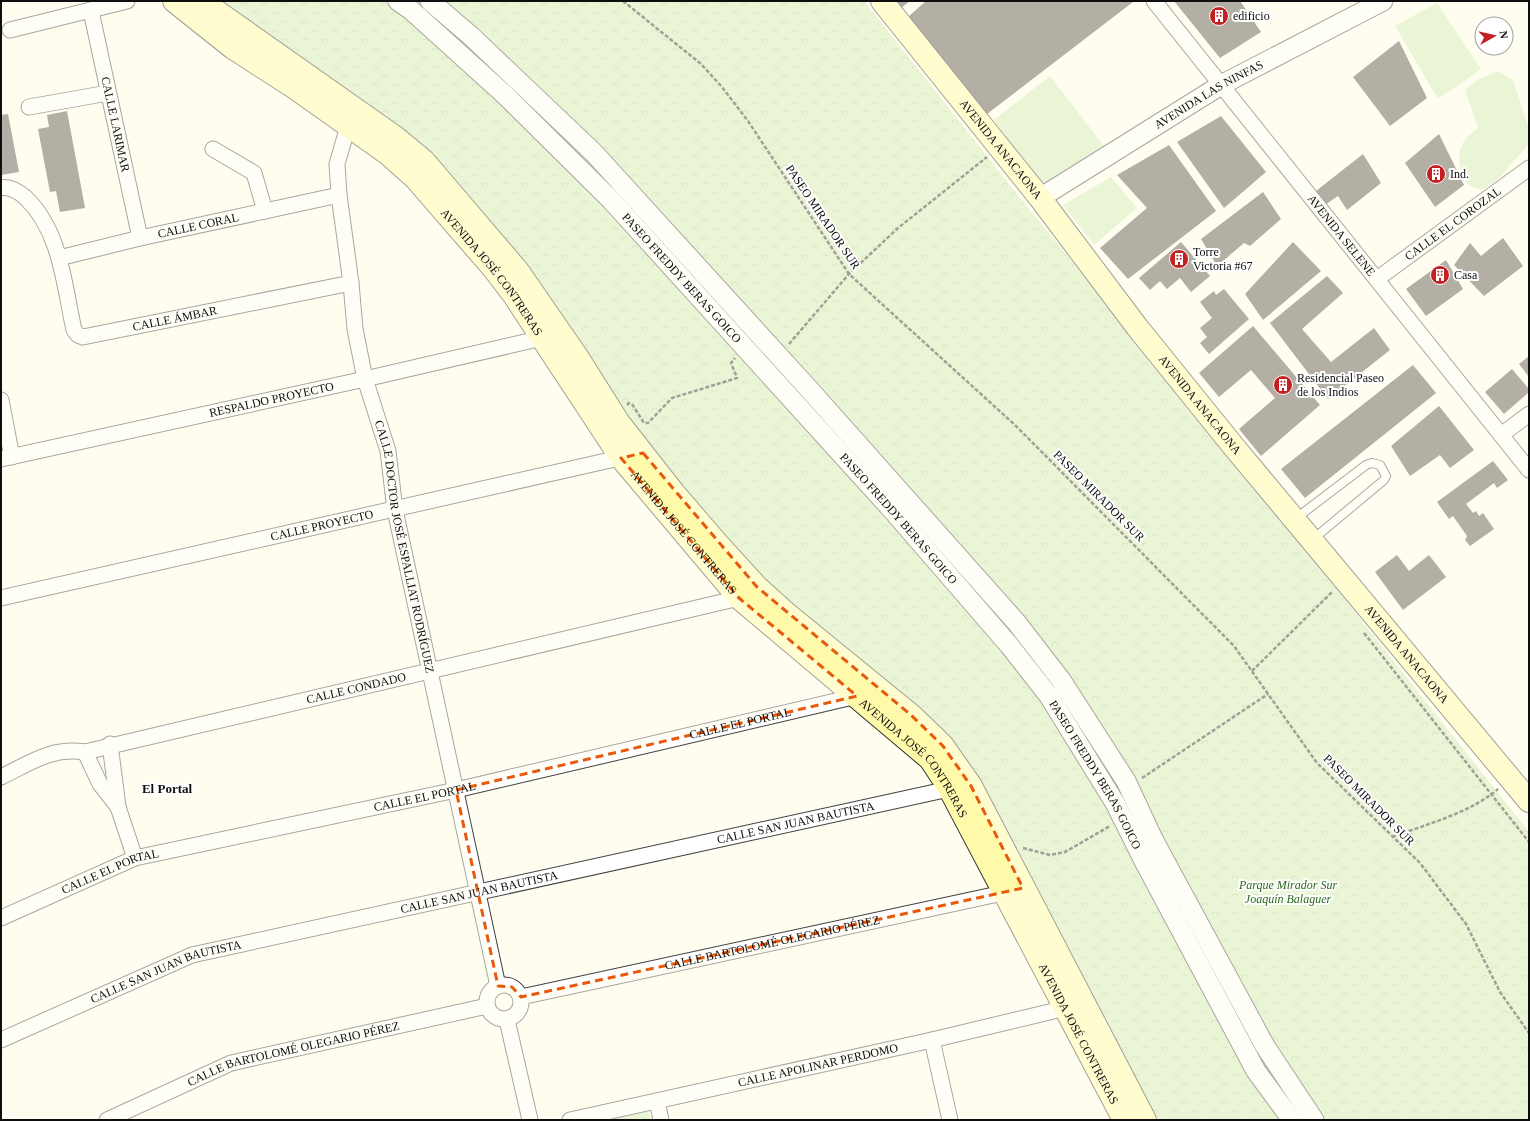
<svg xmlns="http://www.w3.org/2000/svg" width="1530" height="1121" font-family="Georgia,serif">
<style>
.grass{fill:#cfebb7}
.park{fill:url(#park-crowns)}
.building{fill:#57504a}
.lines{fill:none;stroke-linecap:round;stroke-linejoin:round}
.service-casing{stroke:#414141;stroke-width:10}
.minor-casing{stroke:#414141;stroke-width:17}
.tertiary-casing{stroke:#414141;stroke-width:21}
.secondary-casing{stroke:#303030;stroke-width:24}
.path{stroke:#303030;stroke-width:2.5;stroke-dasharray:4 2;stroke-linecap:butt}
.service{stroke:#fff;stroke-width:8}
.minor{stroke:#fff;stroke-width:15}
.tertiary{stroke:#fff;stroke-width:19}
.secondary{stroke:#fffaaa;stroke-width:22}
.marked{fill:none;stroke:#e8590c;stroke-width:3;stroke-dasharray:8 5;stroke-linejoin:round}
.labels{text-anchor:middle;dominant-baseline:central;stroke-width:4;stroke-linejoin:round;paint-order:stroke}
.poi-label{font-size:12px;fill:#0e0e0e;stroke:#fff;text-anchor:start}
.street-label{font-size:12px;fill:#0e0e0e;stroke:#fff}
.park-label{font-size:12px;font-style:italic;fill:#28691c;stroke:#fff}
.neighbourhood-label{font-size:13px;font-weight:bold;fill:#0e0e0e;stroke:#fff}
</style>
<defs>
<pattern id="park-crowns" width="20" height="18" patternUnits="userSpaceOnUse"><rect width="20" height="18" fill="#cfebb7"/><path d="M2 6a3 3 0 1 1 6 0M12 15a3 3 0 1 1 6 0" fill="none" stroke="#b1c89c"/></pattern>
</defs>
<rect width="100%" height="100%" fill="#fffdef"/>
<g class="grass">
<polygon points="1437,3 1481,69 1438,99 1395,26"/>
<path d="M1498,71L1513,80L1529,129V144L1498,179L1482,190C1479,189 1473,188 1470,186C1458,176 1456,154 1464,141C1467,136 1473,132 1478,128L1465,90L1477,80Z"/>
<polygon points="1050,76 1104,146 1042,187 994,120"/>
<polygon points="1111,177 1137,208 1094,245 1063,205"/>
</g>
<g class="park">
<polygon points="214,1 864,1 1025,204 1228,452 1529,832 1529,1120 1153,1120 971,772 790,608 679,489 581,351"/>
<polygon points="641,1111 648,1111 652,1120 605,1120"/>
</g>
<g class="building">
<polygon points="895,1 910,1 901,8"/>
<polygon points="926,1 1132,1 1133,2 987,114 908,17"/>
<polygon points="1174,1 1240,1 1261,32 1220,58"/>
<polygon points="1399,41 1427,98 1390,126 1353,77"/>
<polygon points="67,111 85,208 60,212 56,191 50,192 38,129 49,127 47,115"/>
<polygon points="8,114 19,172 1,175 1,115"/>
<polygon points="1221,116 1266,172 1224,208 1177,142"/>
<polygon points="1439,134 1464,185 1435,207 1405,163"/>
<polygon points="1169,145 1216,211 1128,279 1100,248 1147,208 1117,175"/>
<polygon points="1363,154 1381,183 1347,210 1338,196 1325,205 1316,191"/>
<polygon points="1263,192 1281,219 1250,246 1244,243 1217,266 1201,239"/>
<polygon points="1503,238 1523,266 1484,296 1454,265 1470,243 1481,256"/>
<polygon points="1181,242 1210,276 1191,292 1180,278 1167,289 1160,281 1150,290 1139,278"/>
<polygon points="1293,242 1321,271 1263,320 1245,294"/>
<polygon points="1446,260 1463,289 1426,316 1406,289"/>
<polygon points="1327,276 1343,293 1302,329 1331,362 1374,328 1390,350 1328,399 1270,323"/>
<polygon points="1224,289 1249,319 1209,354 1200,343 1207,337 1200,328 1212,318 1200,302 1214,291 1216,295"/>
<polygon points="1253,326 1320,405 1261,456 1239,429 1275,398 1251,370 1219,397 1199,373"/>
<polygon points="1529,356 1529,377 1519,364"/>
<polygon points="1413,365 1436,393 1305,498 1281,469"/>
<polygon points="1512,369 1529,389 1529,392 1504,414 1485,392"/>
<polygon points="1439,406 1474,450 1450,468 1440,455 1410,476 1391,446"/>
<polygon points="1493,461 1508,480 1497,488 1494,483 1466,504 1473,513 1476,511 1479,516 1483,513 1494,529 1470,546 1465,540 1467,536 1453,516 1449,519 1437,502"/>
<polygon points="1397,555 1409,571 1429,555 1446,577 1403,610 1375,572"/>
</g>
<g class="lines">
<defs>
<polyline id="service" points="1295,519 1366,465 1372,463 1380,465 1386,476 1384,480 1312,540"/>
<g id="minor">
<path id="s1" d="M1154,1L1529,470"/>
<path id="s2" d="M91,11L140,238"/>
<polyline points="10,30 127,1"/>
<polyline points="29,107 108,93"/>
<path id="s3" d="M353,119L348,126L337,164L339,195L351,283L355,329L365,379L388,451L395,510L498,986"/>
<polyline points="213,149 254,173 265,211"/>
<path id="s4" d="M1,188C10,186 19,192 26,198C61,232 64,285 74,330L78,335L83,337L351,283"/>
<path id="s5" d="M59,258L140,238L339,195"/>
<path id="s6" d="M1377,279L1529,168"/>
<polyline points="1,400 12,457"/>
<polyline points="1501,435 1529,414"/>
<path id="s7" d="M1,459L365,379L542,338"/>
<path id="s8" d="M1,598L628,456"/>
<polyline points="110,744 118,807"/>
<polyline points="85,752 100,784 118,807 135,858"/>
<path id="s9" d="M1,777C30,763 51,747 85,752L739,598L745,594"/>
<path id="s10" d="M1,918L135,858L456,790L857,696"/>
<circle cx="504" cy="1002" r="17"/>
<path id="s11" d="M521,997L1012,891"/>
<polyline points="507,1020 530,1120"/>
<path id="s12" d="M1,1040L192,955L958,787"/>
<polyline points="932,1040 950,1120"/>
<polyline points="657,1101 661,1120"/>
<path id="s13" d="M107,1120L231,1063L487,1006"/>
<path id="s14" d="M570,1120L932,1040L1066,1008"/>
</g>
<g id="tertiary">
<path id="s15" d="M398,1L411,10L505,95L611,200L893,511L1009,645L1049,696L1115,803L1144,861L1256,1071L1292,1120"/>
<polyline points="430,1 471,36 594,153 808,388 1017,623 1061,680 1126,781 1153,839 1265,1046 1314,1120"/>
<path id="s16" d="M1040,198L1221,85L1383,1"/>
</g>
<g id="secondary">
<path id="s17" d="M174,1L233,48L295,88L388,154L415,178L493,268L513,294L621,458L739,598L930,759L949,788L1124,1120"/>
<polyline points="202,1 395,137 424,161 518,271 576,355 619,423 674,493 717,543 757,587 786,613 911,715 935,738 943,746 971,786 1145,1120"/>
<path id="s18" d="M882,1L1040,198L1137,327L1234,447L1529,801"/>
</g>
</defs>
<use href="#service" class="service-casing"/>
<use href="#minor" class="minor-casing"/>
<use href="#tertiary" class="tertiary-casing"/>
<use href="#secondary" class="secondary-casing"/>
<g class="path">
<polyline points="623,1 701,64 722,87 748,121 849,274 1015,425 1234,646 1317,763 1420,863 1466,924 1500,992 1529,1033"/>
<polyline points="789,344 849,274 898,228 987,157"/>
<polyline points="627,405 629,403 632,404 644,423 648,423 672,398 737,378 731,363 735,358"/>
<polyline points="1364,633 1529,842"/>
<polyline points="1252,671 1333,591"/>
<polyline points="1142,778 1268,694"/>
<path d="M1392,837C1427,824 1470,813 1498,789"/>
<polyline points="1023,848 1050,855 1065,852 1110,826"/>
</g>
<use href="#service" class="service"/>
<use href="#minor" class="minor"/>
<use href="#tertiary" class="tertiary"/>
<use href="#secondary" class="secondary"/>
</g>
<path d="M0 0H1530V1121H0ZM643,453L757,587L911,715L943,746L971,786L1023,888L521,997L512,987L498,986L456,790L857,696L739,598L621,458Z" fill="#fffdef" fill-opacity=".55" fill-rule="evenodd"/>
<path class="marked" d="M643,453L757,587L911,715L943,746L971,786L1023,888L521,997L512,987L498,986L456,790L857,696L739,598L621,458Z"/>
<defs>
<symbol id="building-disc" viewBox="-11 -11 22 22"><circle r="9.5" fill="#c32121" stroke="#fff"/><path d="M-4-6H4V6H1V3H-1V6H-4ZM-2.5-4.3h1.7v1.8h-1.7ZM.8-4.3h1.7v1.8H.8ZM-2.5-1h1.7V.8h-1.7ZM.8-1h1.7V.8H.8Z" fill="#fff"/></symbol>
</defs>
<g fill-rule="evenodd">
<use href="#building-disc" x="1208" y="5" width="22" height="22"/>
<use href="#building-disc" x="1425" y="163" width="22" height="22"/>
<use href="#building-disc" x="1168" y="248" width="22" height="22"/>
<use href="#building-disc" x="1429" y="264" width="22" height="22"/>
<use href="#building-disc" x="1272" y="374" width="22" height="22"/>
</g>
<g class="labels">
<g class="poi-label">
<text x="1233" y="16">edificio</text>
<text x="1450" y="174">Ind.</text>
<text x="1193" y="252">Torre<tspan x="1193" dy="14">Victoria #67</tspan></text>
<text x="1454" y="275">Casa</text>
<text x="1297" y="378">Residencial Paseo<tspan x="1297" dy="14">de los Indios</tspan></text>
</g>
<g class="street-label">
<text stroke="none"><textPath href="#s16" startOffset="198">AVENIDA LAS NINFAS</textPath></text>
<text stroke="none"><textPath href="#s2" startOffset="116">CALLE LARIMAR</textPath></text>
<text stroke="none"><textPath href="#s18" startOffset="190">AVENIDA ANACAONA</textPath></text>
<text transform="translate(823 217) rotate(56)">PASEO MIRADOR SUR</text>
<text stroke="none"><textPath href="#s6" startOffset="94">CALLE EL COROZAL</textPath></text>
<text stroke="none"><textPath href="#s5" startOffset="143">CALLE CORAL</textPath></text>
<text stroke="none"><textPath href="#s1" startOffset="300">AVENIDA SELENE</textPath></text>
<text stroke="none"><textPath href="#s17" startOffset="421">AVENIDA JOSÉ CONTRERAS</textPath></text>
<text stroke="none"><textPath href="#s15" startOffset="397">PASEO FREDDY BERAS GOICO</textPath></text>
<text stroke="none"><textPath href="#s4" startOffset="276">CALLE ÁMBAR</textPath></text>
<text stroke="none"><textPath href="#s7" startOffset="277">RESPALDO PROYECTO</textPath></text>
<text stroke="none"><textPath href="#s18" startOffset="514">AVENIDA ANACAONA</textPath></text>
<text transform="translate(1099 496) rotate(45)">PASEO MIRADOR SUR</text>
<text stroke="none"><textPath href="#s15" startOffset="721">PASEO FREDDY BERAS GOICO</textPath></text>
<text stroke="none"><textPath href="#s8" startOffset="329">CALLE PROYECTO</textPath></text>
<text stroke="none"><textPath href="#s17" startOffset="745">AVENIDA JOSÉ CONTRERAS</textPath></text>
<text stroke="none"><textPath href="#s3" startOffset="438">CALLE DOCTOR JOSÉ ESPALLIAT RODRÍGUEZ</textPath></text>
<text stroke="none"><textPath href="#s18" startOffset="838">AVENIDA ANACAONA</textPath></text>
<text stroke="none"><textPath href="#s9" startOffset="368">CALLE CONDADO</textPath></text>
<text stroke="none"><textPath href="#s10" startOffset="767">CALLE EL PORTAL</textPath></text>
<text stroke="none"><textPath href="#s17" startOffset="1069">AVENIDA JOSÉ CONTRERAS</textPath></text>
<text stroke="none"><textPath href="#s15" startOffset="1045">PASEO FREDDY BERAS GOICO</textPath></text>
<text stroke="none"><textPath href="#s10" startOffset="443">CALLE EL PORTAL</textPath></text>
<text transform="translate(1369 800) rotate(45)">PASEO MIRADOR SUR</text>
<text stroke="none"><textPath href="#s12" startOffset="827">CALLE SAN JUAN BAUTISTA</textPath></text>
<text stroke="none"><textPath href="#s10" startOffset="119">CALLE EL PORTAL</textPath></text>
<text stroke="none"><textPath href="#s12" startOffset="503">CALLE SAN JUAN BAUTISTA</textPath></text>
<text stroke="none"><textPath href="#s11" startOffset="257">CALLE BARTOLOMÉ OLEGARIO PÉREZ</textPath></text>
<text stroke="none"><textPath href="#s12" startOffset="179">CALLE SAN JUAN BAUTISTA</textPath></text>
<text stroke="none"><textPath href="#s17" startOffset="1393">AVENIDA JOSÉ CONTRERAS</textPath></text>
<text stroke="none"><textPath href="#s13" startOffset="199">CALLE BARTOLOMÉ OLEGARIO PÉREZ</textPath></text>
<text stroke="none"><textPath href="#s14" startOffset="254">CALLE APOLINAR PERDOMO</textPath></text>
</g>
<g class="park-label">
<text x="1288" y="885">Parque Mirador Sur<tspan x="1288" dy="14">Joaquín Balaguer</tspan></text>
</g>
<g class="neighbourhood-label">
<text x="167" y="788">El Portal</text>
</g>
</g>
<rect width="1530" height="1121" fill="none" stroke="#0e0e0e" stroke-width="4"/>
<g transform="translate(1494 36) rotate(82)"><circle r="19" fill="#ffffff" stroke="#9f9f9f"/>
<path d="M0-3L7 15L0 10L-7 15Z" fill="#c32121"/>
<text y="-6" font-size="11" font-weight="bold" text-anchor="middle" fill="#0e0e0e">N</text>
</g>
</svg>
